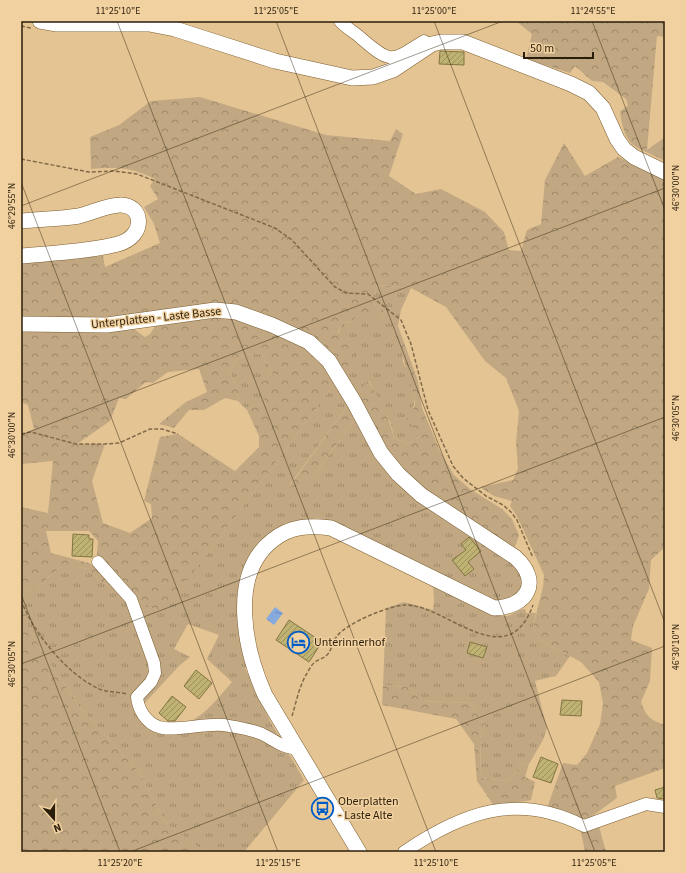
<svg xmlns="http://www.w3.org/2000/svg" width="686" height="873" font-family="'Source Sans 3',sans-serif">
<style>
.grass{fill:url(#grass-tufts);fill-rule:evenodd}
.forest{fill:url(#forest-crowns);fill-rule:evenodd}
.water{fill:url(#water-ripples)}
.building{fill:url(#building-hatch);stroke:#817541}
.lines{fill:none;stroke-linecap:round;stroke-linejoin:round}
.minor-casing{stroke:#7b5d2f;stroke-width:13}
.major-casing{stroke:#7b5d2f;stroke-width:16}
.path{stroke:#806a49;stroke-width:1.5;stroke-dasharray:4 2;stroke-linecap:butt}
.minor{stroke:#fff;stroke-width:12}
.major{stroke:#fff;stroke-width:15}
.ticks{fill:none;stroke:#2a1e0a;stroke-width:1;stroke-opacity:0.45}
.labels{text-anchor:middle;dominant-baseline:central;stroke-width:3;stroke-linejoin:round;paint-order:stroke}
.street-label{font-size:12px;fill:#2a1e0a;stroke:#f2d1a0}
.poi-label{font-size:12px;fill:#2a1e0a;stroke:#f2d1a0;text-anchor:start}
.neatline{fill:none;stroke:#2a1e0a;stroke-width:1.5}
.ticks-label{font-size:10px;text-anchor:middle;fill:#2a1e0a}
</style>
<defs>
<pattern id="grass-tufts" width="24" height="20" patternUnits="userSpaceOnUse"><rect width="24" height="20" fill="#c1a882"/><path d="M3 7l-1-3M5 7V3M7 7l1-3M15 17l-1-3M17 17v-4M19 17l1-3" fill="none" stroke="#9d8869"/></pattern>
<pattern id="forest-crowns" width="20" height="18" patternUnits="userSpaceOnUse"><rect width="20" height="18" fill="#c1a882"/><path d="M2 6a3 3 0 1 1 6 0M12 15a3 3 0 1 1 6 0" fill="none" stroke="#9d8869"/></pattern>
<pattern id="water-ripples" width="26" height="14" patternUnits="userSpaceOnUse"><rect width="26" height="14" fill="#86aade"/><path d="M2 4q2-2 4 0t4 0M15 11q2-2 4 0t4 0" fill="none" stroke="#6e8ab2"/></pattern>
<pattern id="building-hatch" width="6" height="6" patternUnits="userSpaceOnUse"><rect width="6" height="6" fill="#c0b272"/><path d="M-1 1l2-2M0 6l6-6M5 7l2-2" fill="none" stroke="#9c905c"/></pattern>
</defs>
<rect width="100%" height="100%" fill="#e5c493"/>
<g class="grass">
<path d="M377,285L411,288L401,310L398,326L393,331L402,350L403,362L409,375L415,399L412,412L421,436L407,444L394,438L391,424L369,381L356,396C345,376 331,345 342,323L351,321L357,317H380L385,311L372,302Z"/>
<polygon points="261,353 273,374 265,402 247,410 238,401 239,391 229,372 239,356"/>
<path d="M336,382L349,404L289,486L313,477L355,419L511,561C529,581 524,599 496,600L342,526L318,518L286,523L262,539L250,555L243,577L248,665L245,668L270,721L304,780L244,852H204L166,823L139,772L79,706L47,660L27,625V616L21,606V595L40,585L61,567H79L88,569L101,582L159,611L204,558ZM188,624L219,635L207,659L232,682C214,702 191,736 160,722C152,717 147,715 141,707L179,666L190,657L174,649Z"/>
<path d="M433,585C449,594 488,617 505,616C512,616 518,609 525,609L526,613H536L533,627L540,640L570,656L556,676L535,681L547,728L543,740L529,764L524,762L508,781L481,778L480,738L485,726L470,703L422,701L407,687L383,685L386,608L404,602L433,610L434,601Z"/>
</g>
<g class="forest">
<path d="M516,21H569L571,23L575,21H665V37L657,36L647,150L665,137V161C634,145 625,149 620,111L628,106L626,99L603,82L592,81L575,66L570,73L526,59L532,34Z"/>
<path d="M200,97L326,135L390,141L396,129L403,134L389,176L416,194L441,189L485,212L504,232L509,250L521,251L527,230L541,224L545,180L564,143L585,176L618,157L665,180V547L651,560L649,589L633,626L631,640L652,648L650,681L641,702C646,717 651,720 665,725V768L615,786L617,798L584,822L547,808L563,763L577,765L587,753L600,724L603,704L599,682L581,662L540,640L533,627L543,587L544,575L517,516L510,506L512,501L494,496L480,487L513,480L518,468L516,443L519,411L506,378L485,361L446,307L411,288L377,285L372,302L385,311L380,317H357L351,321L342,323L338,332L358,350L343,372L313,338L299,329L242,307L225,303L208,304L104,319L21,318V262L103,256L105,267L160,243L154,224L144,207L158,199L150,186L155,179C131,167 117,167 91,169L90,137L119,125L151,101Z"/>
<path d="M216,318H233L295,342L311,352L325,364L336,382L175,597L159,611L134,599L106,566L97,554L98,541L89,531H46L51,553L89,563L105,573L121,592L101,582L88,569L79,567H61L40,585L21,595V507L48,513L53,461L21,464V435L34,429L28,405L21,402V332H103L134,329L145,337L150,334L156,325ZM261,353L273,374L261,383L265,402L247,410L259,436V447L235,471L178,434L160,437L144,501L151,504L152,518L130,533L103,523L92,481L105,444H77L110,421L119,398L126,399L146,382L153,383L168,372L199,369L207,392L186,402L159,424L174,428L189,410H204L225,398L238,401L239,391L229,372L239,356Z"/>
<path d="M398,326L418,381L422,408L440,451L454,475L470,489L502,509L512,519L519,535L515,547C470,519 416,494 386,449C374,433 366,413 356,396L368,381C380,399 389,417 394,438L407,444L421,436L407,419C411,413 416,406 415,399C415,395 412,391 411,387C406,368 402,350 393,331Z"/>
<polygon points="349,404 355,419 313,477 289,487"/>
<polygon points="21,606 27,616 27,625 47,660 79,706 139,772 166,823 204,852 21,852"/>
<polygon points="383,685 407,687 422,701 470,703 485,726 480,738 481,778 508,781 524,762 529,764 525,777 535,782 531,800 494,806 477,781 474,744 456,719 382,705"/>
<polygon points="599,826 606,852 585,852 580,827"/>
</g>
<polygon class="water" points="275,607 283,613 274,625 266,619"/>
<g class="building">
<polygon points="440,51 464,52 464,65 439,64"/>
<polygon points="73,534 89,535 89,539 93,539 92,557 72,556"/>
<polygon points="469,537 481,551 468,562 474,569 465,576 452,560 466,550 461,544"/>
<polygon points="289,620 322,642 309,662 276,640"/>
<polygon points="470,642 487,647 483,658 467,653"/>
<polygon points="196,670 212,683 199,699 184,686"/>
<polygon points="172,696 186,707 175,721 168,721 159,713"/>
<polygon points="562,700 582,701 581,716 560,715"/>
<polygon points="541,757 558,764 551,783 533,777"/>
<polygon points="665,787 665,799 657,798 655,790"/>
</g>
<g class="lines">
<defs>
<g id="minor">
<path d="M340,21C346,28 356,33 362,39C392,65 392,61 424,41"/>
<path d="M98,562L131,599L154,663L155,673L151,682L137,697C138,709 146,723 159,727C173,732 205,723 223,725C235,727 251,729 262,734C278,742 279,746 298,749"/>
<path d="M404,852C463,812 517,792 584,826L646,804L665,807"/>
</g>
<g id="major">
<polyline points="40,21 57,24 149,24 175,29 275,61 352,78 373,77 393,70 432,44 441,42 463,42 571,84 589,93 603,108 617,139 624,149 634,157 665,172"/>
<path d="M21,221C40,219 60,219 79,216C91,213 108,205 120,205C143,204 147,236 118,244C86,252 53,253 21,256"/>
<path d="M21,324L107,325L215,310L236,312L272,325L309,342L329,361L354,402L381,453L398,474L421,495L515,557C542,581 528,607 494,608L331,528C310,525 290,526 273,540C228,574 245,651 265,695L359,852"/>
</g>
</defs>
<use href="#minor" class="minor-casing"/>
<use href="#major" class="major-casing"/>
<g class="path">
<polyline points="21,26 31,28"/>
<polyline points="21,159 89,172 113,171 137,174 275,228 292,240 335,287 346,293 368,294 401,320 411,344 428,410 453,466 463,478 486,496 503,505 511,512 517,520 533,558"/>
<polyline points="21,434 31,432 76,444 105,444 119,443 150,429 162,429 178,434"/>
<path d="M21,600C33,632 65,672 97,688C105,692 118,692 127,694"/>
<path d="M292,716C296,703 299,687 306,675C308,672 311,665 314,663C318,659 323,659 327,655C332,650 332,642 337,636C347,623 388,606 405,605C446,604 507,677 533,605"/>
</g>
<use href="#minor" class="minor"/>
<use href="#major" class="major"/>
</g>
<path class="ticks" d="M117,21L436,852M276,21L595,852M434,21L665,623M592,21L665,210M21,182L278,852M21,206L503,21M21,435L665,188M21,594L120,852M21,664L665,417M130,852L665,646"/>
<defs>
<symbol id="hotel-ring" viewBox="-11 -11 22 22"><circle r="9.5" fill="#f2d1a0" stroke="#005dc6" stroke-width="1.5"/><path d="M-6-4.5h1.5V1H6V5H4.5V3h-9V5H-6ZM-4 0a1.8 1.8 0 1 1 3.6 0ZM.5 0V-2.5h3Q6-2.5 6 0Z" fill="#005dc6"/></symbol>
<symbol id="bus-ring" viewBox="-11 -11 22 22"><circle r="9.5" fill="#f2d1a0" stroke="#005dc6" stroke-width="1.5"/><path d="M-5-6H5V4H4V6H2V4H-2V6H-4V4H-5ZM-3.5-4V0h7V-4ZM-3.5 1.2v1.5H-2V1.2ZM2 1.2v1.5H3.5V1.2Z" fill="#005dc6"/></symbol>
</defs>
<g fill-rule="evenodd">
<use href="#hotel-ring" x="286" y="630" width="25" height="25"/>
<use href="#bus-ring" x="310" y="796" width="25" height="25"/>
</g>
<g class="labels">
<g class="street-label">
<text transform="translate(156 318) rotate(-6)">Unterplatten - Laste Basse</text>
</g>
<g class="poi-label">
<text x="314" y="642">Unterinnerhof</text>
<text x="338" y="801">Oberplatten<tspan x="338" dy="14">- Laste Alte</tspan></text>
</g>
</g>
<rect width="686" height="873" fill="none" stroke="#f2d1a0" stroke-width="44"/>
<g transform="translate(54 819) rotate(159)" stroke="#f2d1a0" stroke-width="3" paint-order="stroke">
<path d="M0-3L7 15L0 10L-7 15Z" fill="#2a1e0a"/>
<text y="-6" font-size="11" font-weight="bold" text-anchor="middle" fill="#2a1e0a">N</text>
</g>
<path d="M524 52v6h69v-6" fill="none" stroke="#2a1e0a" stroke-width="2"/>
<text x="530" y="52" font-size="12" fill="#2a1e0a" stroke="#f2d1a0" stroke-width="3" paint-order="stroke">50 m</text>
<rect x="22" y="22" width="642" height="829" class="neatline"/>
<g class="ticks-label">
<text x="118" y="14">11°25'10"E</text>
<text x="276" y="14">11°25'05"E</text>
<text x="434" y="14">11°25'00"E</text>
<text x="593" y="14">11°24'55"E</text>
<text transform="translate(675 188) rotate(-90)" y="4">46°30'00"N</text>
<text transform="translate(11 206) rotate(-90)" y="4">46°29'55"N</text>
<text transform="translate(675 418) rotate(-90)" y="4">46°30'05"N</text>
<text transform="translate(11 435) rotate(-90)" y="4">46°30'00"N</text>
<text transform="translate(675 647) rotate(-90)" y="4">46°30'10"N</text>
<text transform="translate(11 664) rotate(-90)" y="4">46°30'05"N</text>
<text x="120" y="866">11°25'20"E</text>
<text x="278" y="866">11°25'15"E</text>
<text x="436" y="866">11°25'10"E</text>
<text x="594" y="866">11°25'05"E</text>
</g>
</svg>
